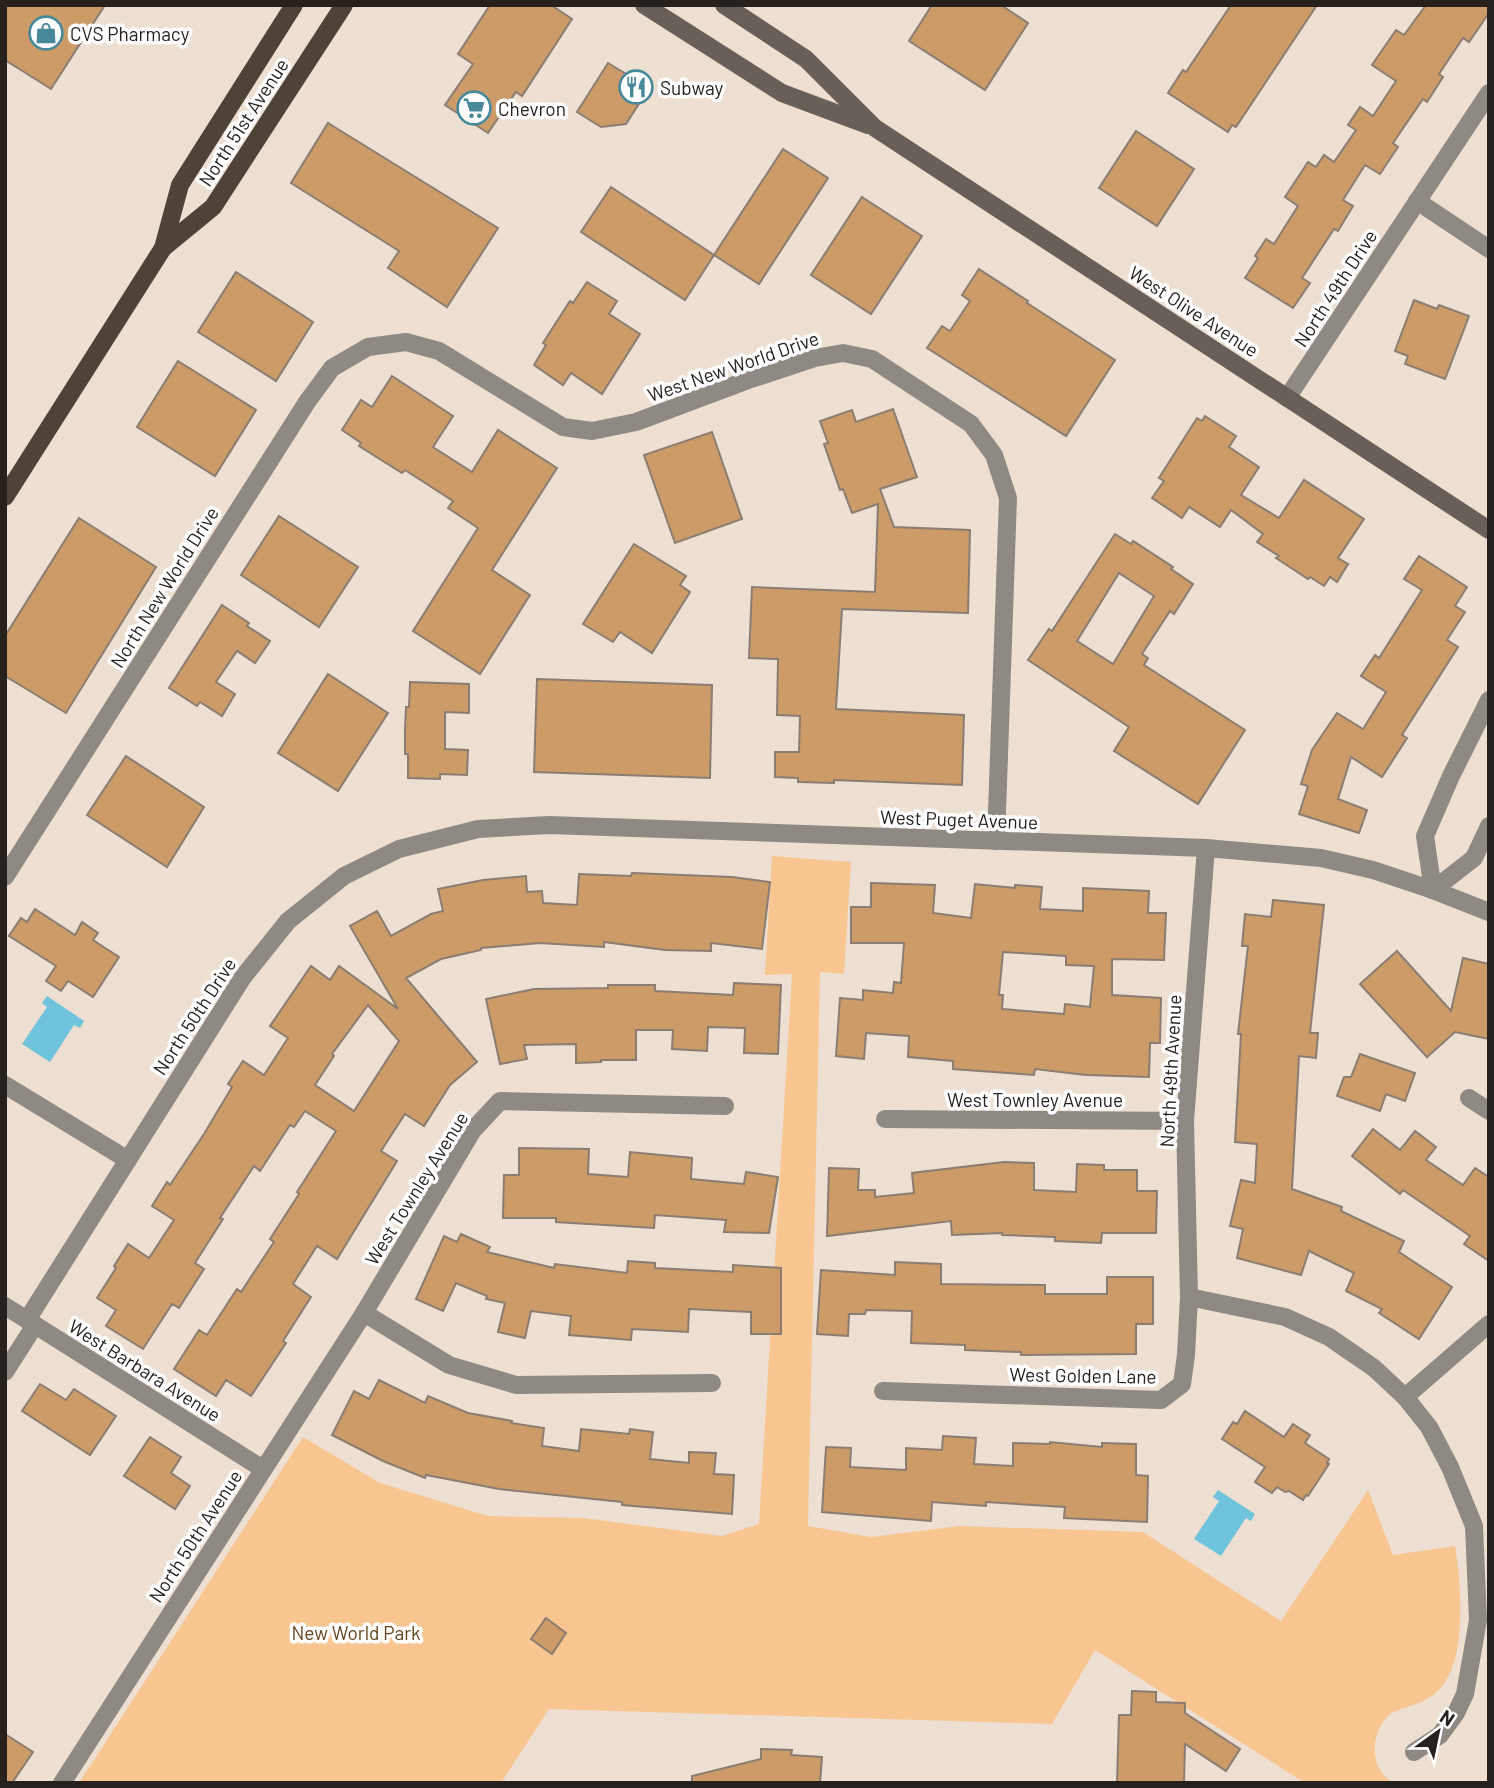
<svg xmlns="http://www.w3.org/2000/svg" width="1494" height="1788" font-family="Barlow,sans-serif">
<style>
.green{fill:#f9c692}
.water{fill:#6fc3dc}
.building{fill:#cc9b68;stroke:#8a7d71;stroke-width:2;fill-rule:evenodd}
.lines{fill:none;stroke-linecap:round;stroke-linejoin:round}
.street{stroke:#8f8984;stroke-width:18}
.secondary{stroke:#686058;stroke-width:18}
.primary{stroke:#4d4339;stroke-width:18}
.labels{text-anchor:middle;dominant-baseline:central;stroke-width:7;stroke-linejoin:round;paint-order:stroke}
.poi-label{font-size:19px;fill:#26211c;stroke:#fff;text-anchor:start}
.street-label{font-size:19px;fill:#26211c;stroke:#fff}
.park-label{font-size:19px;fill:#64421b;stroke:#fff}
</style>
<rect width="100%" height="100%" fill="#eddfd1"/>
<path class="green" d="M772,856L851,862L844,974L820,972L808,1526L871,1537L959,1526L1143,1532L1281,1621L1368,1490L1393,1555L1455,1546C1461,1581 1465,1641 1450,1673C1439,1696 1427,1700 1405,1708C1400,1710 1394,1711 1390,1714C1370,1732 1368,1769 1394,1783H1305L1095,1650L1052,1724L549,1709L501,1783H79L303,1437L380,1483L488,1516L583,1518L722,1536L759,1524L792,974L765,975Z"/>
<g class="water">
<polygon points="47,996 84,1021 80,1028 74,1025 50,1062 22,1044 47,1007 42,1003"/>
<polygon points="1218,1490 1255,1514 1251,1521 1246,1518 1221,1556 1194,1539 1219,1501 1213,1497"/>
</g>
<g class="building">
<polygon points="5,5 105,5 51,89 5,60"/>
<polygon points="490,5 551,5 572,19 522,96 516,92 488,133 445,105 473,64 458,54"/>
<polygon points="932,5 1001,5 1028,23 985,90 909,41"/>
<polygon points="1231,5 1317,5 1236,127 1232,125 1228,132 1168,93 1183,70 1186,72"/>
<polygon points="1426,5 1489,5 1489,13 1469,42 1463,38 1439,74 1443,77 1427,102 1423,99 1393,143 1398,147 1380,174 1365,165 1343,200 1353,206 1338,231 1334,229 1302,278 1310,283 1293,308 1245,278 1258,258 1255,256 1266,239 1274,244 1298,206 1285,197 1308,162 1316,167 1324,155 1334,162 1356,130 1348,125 1360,107 1373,116 1396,81 1372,65 1396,30 1404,35"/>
<polygon points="608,63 649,88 626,124 601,127 577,112"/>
<polygon points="328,123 498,228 447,307 388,268 399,251 291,183"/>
<polygon points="1136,131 1194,169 1157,226 1099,188"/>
<polygon points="783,149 828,178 759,284 714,255"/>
<polygon points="611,187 714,255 685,300 581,232"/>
<polygon points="862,197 922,236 871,314 811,275"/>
<polygon points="979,269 1028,301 1027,303 1115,360 1066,436 927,348 942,326 950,331 970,301 962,295"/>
<polygon points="236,272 313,322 276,381 198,332"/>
<polygon points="587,282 617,301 609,314 640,334 602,394 571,373 563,385 534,365 546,345 543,343 570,301 573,303"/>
<polygon points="1414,300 1437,309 1439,305 1469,316 1445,379 1405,364 1408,356 1395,351"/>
<polygon points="178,361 256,410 215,476 137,427"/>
<polygon points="392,376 453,416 433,447 472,472 498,430 557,468 492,570 530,595 480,674 413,631 478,528 448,508 453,501 405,470 402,473 359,446 361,443 342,430 361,400 372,407"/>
<polygon points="893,409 917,477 880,489 894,527 970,530 968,613 842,609 836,709 964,715 962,785 834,780 834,783 798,782 798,778 775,777 775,752 799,752 800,716 777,715 778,659 749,658 752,587 875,592 878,504 852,513 843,489 840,490 824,444 828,443 820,421 852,410 856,422"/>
<polygon points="1205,416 1236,436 1229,447 1259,467 1241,495 1279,518 1304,480 1364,519 1338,558 1348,564 1337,582 1330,577 1324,586 1310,577 1308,579 1276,558 1279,556 1257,542 1263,534 1231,510 1220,527 1189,507 1182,518 1152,498 1164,481 1159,478 1197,418 1202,421"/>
<polygon points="712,432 742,519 675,543 644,455"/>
<polygon points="279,516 358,567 319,627 241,575"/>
<polygon points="79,518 156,567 66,713 5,676 5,636"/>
<path d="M1115,534L1131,544L1133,541L1173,567L1171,569L1193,584L1174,614L1170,611L1142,654L1148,658L1144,665L1245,730L1198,804L1114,751L1129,727L1028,660L1049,629L1052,631ZM1119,573L1154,596L1113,664L1077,641Z"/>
<polygon points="634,544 686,576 680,585 690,592 652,653 620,632 613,642 583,624"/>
<polygon points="1419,556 1467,587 1455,606 1465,612 1447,640 1458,647 1402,735 1407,738 1382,777 1351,757 1338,799 1367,810 1359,833 1299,814 1308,786 1301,784 1312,750 1337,713 1363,729 1386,692 1361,676 1375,655 1379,658 1422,590 1404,579"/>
<polygon points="222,605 249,623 247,626 270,641 255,663 237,651 216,682 235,694 222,716 200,702 197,706 169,688"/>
<polygon points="328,674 388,713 338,791 278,753"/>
<polygon points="537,679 712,685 710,778 534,772"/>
<polygon points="410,682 469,684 469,713 445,712 445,749 468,750 467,775 440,774 440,779 408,778 408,754 405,754 405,730 406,707 409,707"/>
<polygon points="126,756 204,807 167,867 87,815"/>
<path d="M632,873L732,877L770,882L762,949L711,943V951L665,950L604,942V947L540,943L481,948V950L441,959L406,978L477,1062L450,1085L424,1126L405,1114L381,1151L397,1161L337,1259L317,1246L293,1284L311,1297L283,1341L286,1343L251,1396L226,1380L216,1396L174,1369L199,1330L207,1335L237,1289L241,1292L274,1242L270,1239L299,1194L297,1192L336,1131L305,1111L294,1127L290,1125L260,1171L254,1166L220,1218L223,1219L195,1263L204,1269L179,1308L172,1304L143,1349L106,1326L116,1310L97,1298L116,1268L114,1266L128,1244L149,1258L174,1220L152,1206L167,1182L170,1185L204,1134L232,1087L228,1084L243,1061L264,1075L288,1038L270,1026L311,966L330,980L339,966L398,1009L350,926L377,911L391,936L431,914L443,911L438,889L483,880L526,876L527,892L542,891L543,903L577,905L579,874L631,876ZM368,1005L399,1041L354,1111L315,1085L334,1056L332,1054Z"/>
<path d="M871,883L935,885L933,913L971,918L975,884L1015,888V885L1042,887L1040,909L1083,911V888L1149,891L1148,913H1166L1164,960L1112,959V995L1161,998L1160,1043H1150L1149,1077L1086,1075L1035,1069L1034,1075L953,1069V1061L908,1057L909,1036L866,1033L864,1059L836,1056L840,998L863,1000V990L893,993L894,982L901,983L904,943H851V907H871ZM1003,952L1066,956V965L1094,966L1090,1007L1065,1004L1064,1014L1002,1009L1003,995H999Z"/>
<polygon points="1273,900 1324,905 1310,1033 1318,1033 1316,1058 1299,1056 1292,1189 1342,1207 1341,1211 1404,1241 1399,1252 1452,1287 1419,1339 1379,1313 1382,1309 1346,1291 1354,1273 1309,1251 1301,1275 1237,1258 1243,1229 1230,1226 1241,1180 1255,1183 1257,1144 1235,1142 1241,1034 1238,1034 1248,946 1242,946 1245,914 1271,917"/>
<polygon points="35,909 75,935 82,922 98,933 93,940 119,957 93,997 68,981 61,991 46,981 56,966 9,936 21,918 27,922"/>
<polygon points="1397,951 1451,1011 1463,958 1489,964 1489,1039 1455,1032 1427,1057 1360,984"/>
<polygon points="734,983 781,985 778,1054 744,1053 745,1028 708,1027 707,1051 672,1049 673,1030 636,1030 636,1060 601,1060 601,1062 576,1063 576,1044 524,1045 527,1059 500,1064 486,999 534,989 608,988 608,985 655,985 655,991 733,995"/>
<polygon points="1360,1054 1415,1073 1405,1101 1386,1094 1380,1111 1337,1096 1344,1077 1351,1077"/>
<polygon points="1373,1129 1400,1150 1415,1131 1436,1147 1426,1160 1463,1185 1475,1168 1489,1177 1489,1261 1464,1244 1470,1236 1403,1190 1400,1194 1352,1156"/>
<polygon points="519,1148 589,1149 588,1174 628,1177 630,1152 692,1158 691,1179 744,1184 746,1172 778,1177 769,1233 724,1232 726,1220 655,1215 654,1228 556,1222 556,1218 503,1218 504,1175 519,1175"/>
<polygon points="1004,1162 1034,1163 1034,1190 1076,1192 1077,1164 1104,1165 1104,1170 1137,1170 1137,1191 1157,1191 1156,1233 1102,1233 1101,1243 1055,1241 1055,1237 1002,1235 1002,1233 952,1235 951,1221 827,1236 829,1168 859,1169 858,1190 875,1190 875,1197 914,1193 912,1173"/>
<polygon points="461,1234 490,1247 487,1252 554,1268 555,1264 627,1273 628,1261 655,1263 655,1268 733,1272 733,1265 781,1268 781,1334 751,1334 751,1312 689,1309 688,1332 632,1329 631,1340 569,1335 571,1316 531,1311 525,1338 498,1332 505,1303 486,1299 487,1296 456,1283 443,1311 416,1299 444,1236 457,1242"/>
<polygon points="895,1262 941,1264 941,1284 1045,1285 1045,1294 1107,1294 1107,1277 1153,1277 1153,1324 1136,1324 1136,1354 1021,1355 1021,1352 965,1350 965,1345 911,1343 912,1311 866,1310 865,1314 849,1314 848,1336 817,1334 821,1270 895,1275"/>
<polygon points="379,1380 425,1403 428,1396 468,1413 512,1421 511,1423 544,1428 542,1446 579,1451 581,1429 629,1434 630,1429 653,1432 650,1459 689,1463 689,1452 716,1453 714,1474 734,1475 732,1514 622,1505 622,1502 499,1489 426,1475 425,1478 383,1461 332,1435 354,1391 369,1399"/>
<polygon points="40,1384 66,1400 74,1389 116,1416 90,1455 22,1411"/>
<polygon points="1245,1411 1284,1437 1293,1424 1310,1435 1305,1443 1329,1459 1327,1463 1329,1464 1308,1496 1306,1495 1303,1500 1289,1491 1285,1492 1277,1487 1272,1493 1255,1482 1265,1467 1222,1439 1233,1422 1237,1424"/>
<polygon points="943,1436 976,1438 974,1464 1013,1466 1013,1443 1050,1444 1050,1442 1102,1447 1102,1443 1136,1444 1136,1475 1148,1476 1147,1522 1064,1518 1065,1507 986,1502 986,1506 932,1502 931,1521 822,1512 826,1447 851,1448 850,1467 906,1470 906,1448 942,1450"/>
<polygon points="150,1437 181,1457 171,1473 190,1486 175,1509 124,1476"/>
<polygon points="546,1618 566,1633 552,1654 531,1639"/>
<polygon points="1132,1691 1156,1692 1156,1702 1185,1703 1185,1713 1240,1749 1226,1771 1185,1744 1184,1783 1117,1782 1119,1715 1131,1715"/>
<polygon points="5,1734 33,1752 12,1783 5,1783"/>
<polygon points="761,1749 792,1750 791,1755 822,1757 820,1783 692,1783 692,1776 761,1759"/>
</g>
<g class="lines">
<g class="street">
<polyline points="1417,201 1489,249"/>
<polyline points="1287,398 1489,93"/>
<polyline points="5,877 307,402 332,368 368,347 406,342 439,351 563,427 592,431 636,422 748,380 815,358 843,353 872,359 971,424 994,455 1008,498 996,841"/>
<polyline points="1433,890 1425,836 1451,776 1489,700"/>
<polyline points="1433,890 1474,858 1489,826"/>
<polyline points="5,1085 128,1160"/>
<polyline points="1469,1098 1489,1111"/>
<polyline points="885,1119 1185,1121"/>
<polyline points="1189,1297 1285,1317 1329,1337 1374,1368 1405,1397 1429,1427 1450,1467 1474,1526 1478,1620 1465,1694 1456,1713 1440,1735 1414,1752"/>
<polyline points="5,1306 263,1469"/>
<polyline points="364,1313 449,1365 516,1385 712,1383"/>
<polyline points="27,1320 243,977 288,921 344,876 399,849 478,829 549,825 1206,848 1321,858 1373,870 1433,890 1489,912"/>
<polyline points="5,1372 35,1325"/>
<polyline points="883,1391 1161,1400 1182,1384 1186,1355 1189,1297 1185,1121 1206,848"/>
<polyline points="1405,1397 1489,1324"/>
<polyline points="62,1783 364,1313 473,1130 500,1101 725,1106"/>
</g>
<g class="secondary">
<polyline points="644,5 782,93 868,125"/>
<polyline points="724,5 806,59 875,128 1489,530"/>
</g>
<g class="primary">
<polyline points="163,248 213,207 344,5"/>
<polyline points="5,497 163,248 180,185 294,5"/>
</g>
</g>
<defs>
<symbol id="shop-ring" viewBox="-11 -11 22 22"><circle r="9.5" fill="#fff" stroke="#47889b" stroke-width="1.5"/><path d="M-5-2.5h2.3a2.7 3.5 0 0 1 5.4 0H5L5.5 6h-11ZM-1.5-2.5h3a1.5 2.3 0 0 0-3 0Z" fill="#47889b"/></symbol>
<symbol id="restaurant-ring" viewBox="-11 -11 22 22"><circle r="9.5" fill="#fff" stroke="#47889b" stroke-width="1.5"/><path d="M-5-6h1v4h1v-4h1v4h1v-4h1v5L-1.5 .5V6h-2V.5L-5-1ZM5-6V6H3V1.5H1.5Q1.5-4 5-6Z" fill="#47889b"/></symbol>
<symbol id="supermarket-ring" viewBox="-11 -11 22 22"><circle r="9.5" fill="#fff" stroke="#47889b" stroke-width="1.5"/><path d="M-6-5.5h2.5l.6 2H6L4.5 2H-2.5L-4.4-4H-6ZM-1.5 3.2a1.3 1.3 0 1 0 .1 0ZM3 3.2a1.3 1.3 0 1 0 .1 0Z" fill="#47889b"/></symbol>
</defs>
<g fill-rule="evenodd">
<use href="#shop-ring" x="27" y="14" width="38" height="38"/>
<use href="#restaurant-ring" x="617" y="68" width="38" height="38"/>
<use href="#supermarket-ring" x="455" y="89" width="38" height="38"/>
</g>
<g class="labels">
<g class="poi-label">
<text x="70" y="33">CVS Pharmacy</text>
<text x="660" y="87">Subway</text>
<text x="498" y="108">Chevron</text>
</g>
<g class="street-label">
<text transform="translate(243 122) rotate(-57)">North 51st Avenue</text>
<text transform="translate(1335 288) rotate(-57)">North 49th Drive</text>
<text transform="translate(1194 311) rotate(33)">West Olive Avenue</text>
<text transform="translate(733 366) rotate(-19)">West New World Drive</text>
<text transform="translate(164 587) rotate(-58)">North New World Drive</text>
<text transform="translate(959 819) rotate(2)">West Puget Avenue</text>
<text transform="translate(194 1016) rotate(-57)">North 50th Drive</text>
<text transform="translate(1170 1071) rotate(-87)">North 49th Avenue</text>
<text x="1035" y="1099">West Townley Avenue</text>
<text transform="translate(416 1188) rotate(-58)">West Townley Avenue</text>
<text transform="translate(145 1370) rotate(32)">West Barbara Avenue</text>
<text transform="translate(1083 1375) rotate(1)">West Golden Lane</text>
<text transform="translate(195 1536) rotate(-57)">North 50th Avenue</text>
</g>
<g class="park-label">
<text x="356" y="1632">New World Park</text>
</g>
</g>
<rect width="1494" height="1788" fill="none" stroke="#26211c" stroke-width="14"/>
<g transform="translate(1438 1732) rotate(33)" stroke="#ffffff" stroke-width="5" paint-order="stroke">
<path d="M0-5L12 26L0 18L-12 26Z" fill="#26211c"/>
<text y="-10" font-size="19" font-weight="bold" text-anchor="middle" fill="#26211c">N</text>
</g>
</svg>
